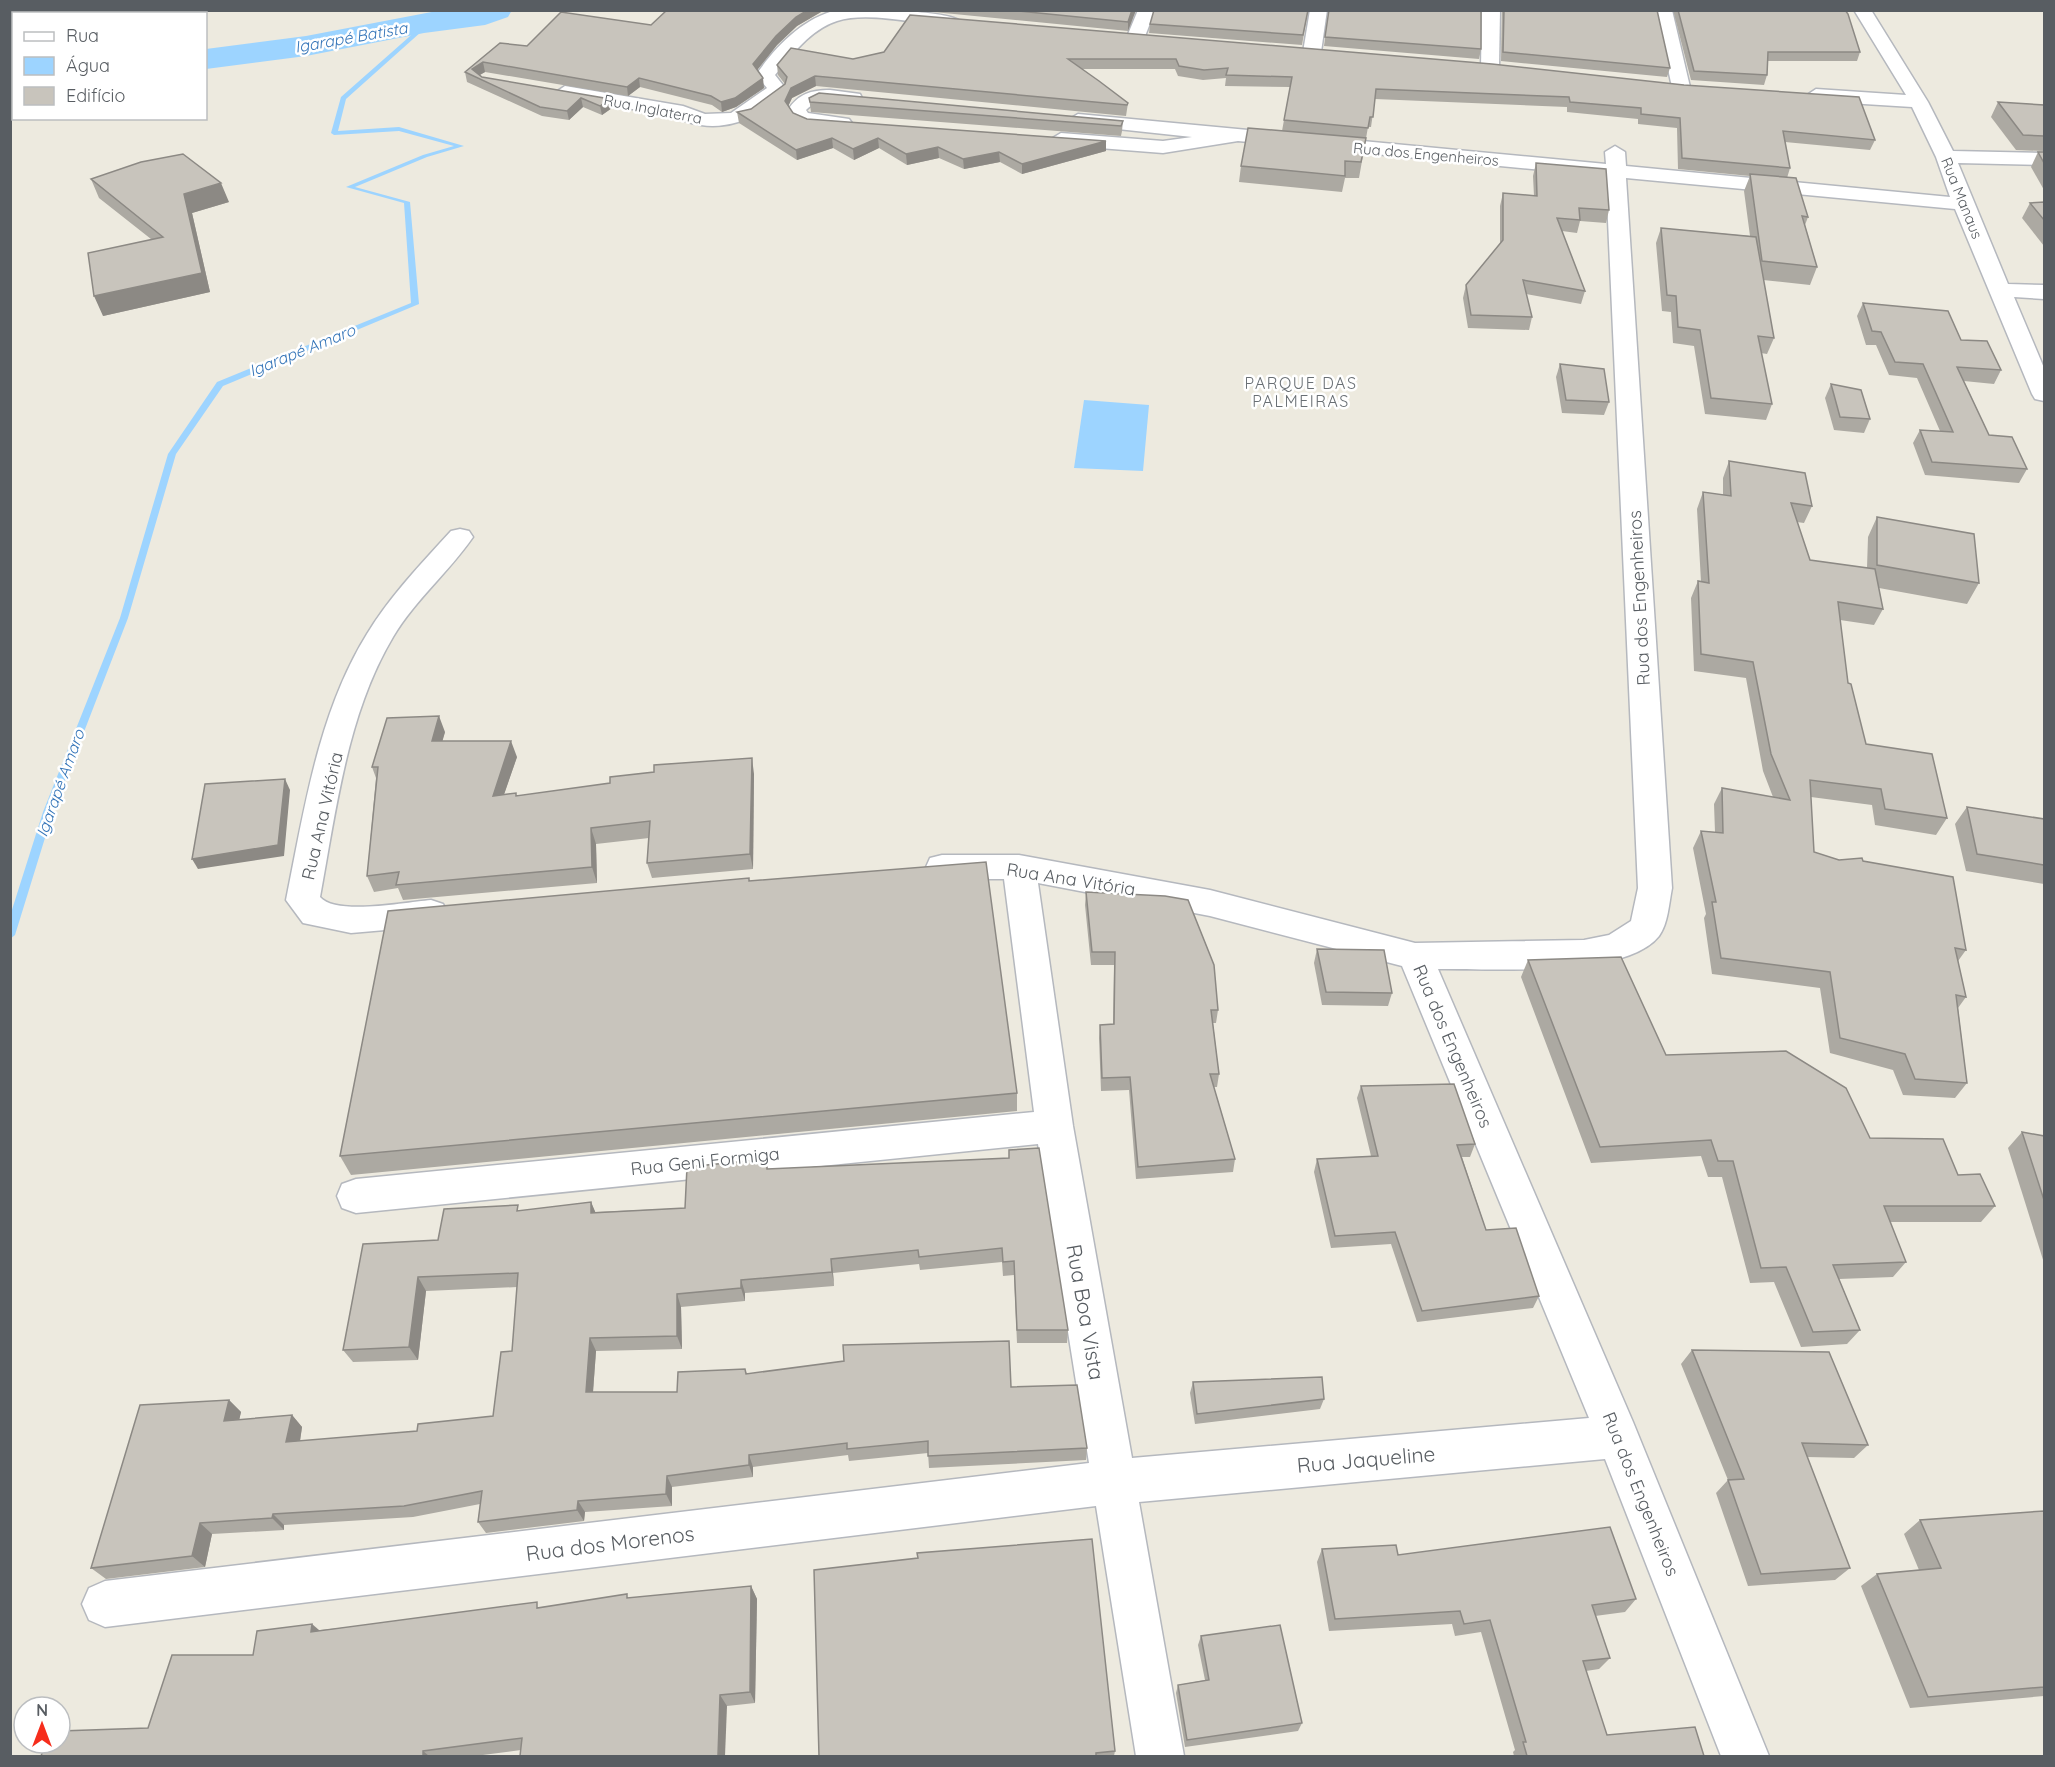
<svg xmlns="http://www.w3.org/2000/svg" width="2055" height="1767" font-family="Quicksand,sans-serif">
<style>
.water{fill:#9dd4ff}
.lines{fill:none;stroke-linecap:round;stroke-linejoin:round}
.stream{fill:#9dd4ff;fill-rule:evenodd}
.river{fill:#9dd4ff;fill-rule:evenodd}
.minor-casing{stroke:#b5b8be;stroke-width:3}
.minor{fill:#fff;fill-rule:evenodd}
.wall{fill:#aca9a2}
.shaded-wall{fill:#8c8984}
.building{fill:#c8c4bc;stroke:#8c8984;stroke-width:1.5}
.labels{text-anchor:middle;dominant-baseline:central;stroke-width:5;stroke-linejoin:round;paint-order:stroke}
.far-street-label{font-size:15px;fill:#585d62;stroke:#fff}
.far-water-label{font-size:16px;font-style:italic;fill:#3374b8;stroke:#fff}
.far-neighbourhood-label{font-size:16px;letter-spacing:1.5px;fill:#696f74;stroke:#fff}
.street-label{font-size:18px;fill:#585d62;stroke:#fff}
.near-street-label{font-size:21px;fill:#585d62;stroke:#fff}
</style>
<rect width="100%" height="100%" fill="#edeadf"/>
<polygon class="water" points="1084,400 1149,405 1143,471 1074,468"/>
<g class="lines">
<polygon class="stream" points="426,22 431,23 346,99 338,131 399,127 464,146 427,157 355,187 410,202 419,304 223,386 176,454 128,618 53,812 15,935 10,939 10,916 43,812 120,618 168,454 217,382 411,303 404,203 346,187 423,155 454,146 399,131 334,135 331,133 341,97"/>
<g class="river">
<polygon points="442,10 512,10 508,17 485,25 424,33 306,56 206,69 206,49 306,36"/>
<rect x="10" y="69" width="4" height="22"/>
</g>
<defs>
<g id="minor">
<path d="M837,10C858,10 950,9 961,22L952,27C919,24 868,11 837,21C811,29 792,55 775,75L786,89C769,114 731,130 701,125C687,123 675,116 661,114C629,108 597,103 565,98L556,92L565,86L683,106L705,114L731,113L767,88L756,75C775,47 803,18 837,10Z"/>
<polygon points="1138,10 1155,10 1144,39 1135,44 1126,39"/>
<polygon points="1310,10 1327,10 1321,52 1312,57 1303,52"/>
<polygon points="1482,10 1500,10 1499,67 1490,72 1481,67"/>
<polygon points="1655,10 1672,10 1690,87 1688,91 1681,93 1672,87"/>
<path d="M1854,10H1871L1928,102L1953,151L2044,153V165L1958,163L2008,284L2044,285V299L2014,297L2044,368V401L2035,399L2032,394L1955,209L1626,178L1672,888C1669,903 1668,924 1659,936C1625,979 1490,968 1438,969L1633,1422L1769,1756H1721L1605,1459L1139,1502L1184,1756H1136L1096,1506L105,1627L89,1620L82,1604L89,1588L105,1581L1089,1463L1038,1144L356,1213L342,1208L337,1196L342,1184L356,1179L1034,1112L1004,879H942L930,876L926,867L930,858L942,855H1019L1210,890L1415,943L1584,940L1609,935L1631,921L1638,888L1606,176L1238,141L1163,153L1061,145L1051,139L1061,133L1163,141L1192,137L1071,124L1068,120L1078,114L1606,164L1605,152L1615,146L1625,152L1626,166L1950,197L1936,157L1912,107L1816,101L1807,95L1816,89L1906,95ZM1038,883L1210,916L1402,966L1589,1418L1132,1458L1073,1126Z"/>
<path d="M830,90L860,94L862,98C851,113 824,91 806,110L808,113L849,119L852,123L849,127L842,129L794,122L788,110C798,94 811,90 830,90Z"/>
<path d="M460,529L469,531L473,537C449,572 415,600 393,637C347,714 336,811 320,897C336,916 407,902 431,900L443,904L448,913L443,922L431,926L351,933L303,923L286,900C304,811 318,713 367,634C390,596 421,564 451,531Z"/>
</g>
</defs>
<use href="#minor" class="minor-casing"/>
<use href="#minor" class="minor"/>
</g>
<g class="wall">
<polygon points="913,10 1136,10 1128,31"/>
<polygon points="1154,10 1308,10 1302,45 1149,33 1150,24"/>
<polygon points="1329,10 1481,49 1479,59 1324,46"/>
<polygon points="1502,10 1657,10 1670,68 1667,77 1501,61"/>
<polygon points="1673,10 1845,10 1860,52 1857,61 1767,61 1767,75 1764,85 1691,80"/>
<polygon points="821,12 797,26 777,45 757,70 764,88 736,107 722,112 712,105 640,87 628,96 485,72 480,75 482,77 610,99 612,108 602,115 583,107 569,120 542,116 467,82 465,72 500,43 527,46 651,25"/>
<polygon points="884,52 1492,64 1875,140 1870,150 1785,142 1790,168 1787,178 1808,217 1805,225 1817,267 1810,285 1763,280 1774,338 1767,354 1761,353 1772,404 1766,420 1705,414 1694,346 1673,343 1671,312 1662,311 1656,243 1661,228 1750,236 1744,191 1750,176 1678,169 1677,128 1638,124 1638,119 1567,112 1567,107 1375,99 1371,127 1368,127 1359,178 1345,178 1342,192 1239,182 1241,166 1336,136 1282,131 1290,87 1225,86 1226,78 1203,80 1178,76 1175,69 1082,69 1128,103 1126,116 816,86 792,98 788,106 793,113 807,119 1106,141 1106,151 1022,174 1000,162 964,169 939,158 907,165 879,148 854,160 833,148 797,160 739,123 737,112 751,109 785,84 778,75 777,65 853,59"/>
<polygon points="809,98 1123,121 1122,131 1121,136 811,112"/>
<polygon points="1998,102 2044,105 2044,151 2016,150 1991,117"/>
<polygon points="2038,152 2044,152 2044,190 2031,167"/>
<polygon points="1536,163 1609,210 1606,223 1580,221 1577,233 1562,231 1585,291 1581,304 1526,294 1532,317 1529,330 1468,328 1463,298 1466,285 1500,244 1500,206 1503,193 1534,196 1533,176"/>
<polygon points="91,179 229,202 192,213 210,292 103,316 151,239 99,198"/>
<polygon points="2044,202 2044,246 2022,218 2030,203"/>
<polygon points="1863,303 1961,340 2001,370 1994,384 1964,381 1989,435 2027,469 2019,483 1925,475 1913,443 1920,430 1940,431 1917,378 1889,375 1876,345 1866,345 1857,316"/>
<polygon points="1560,364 1609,402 1604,415 1562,413 1556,377"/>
<polygon points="1831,384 1870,419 1864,433 1834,430 1825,398"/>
<polygon points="1729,461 1812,506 1804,523 1797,522 1810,560 1867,568 1868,537 1877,517 1979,583 1967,604 1879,588 1883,609 1874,625 1840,620 1848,683 1866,744 1947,818 1936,835 1875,825 1872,805 1811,797 1814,852 1839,860 1863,861 1966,950 1958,961 1966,997 1958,1008 1967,1083 1955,1098 1903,1095 1893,1070 1830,1053 1820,988 1712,974 1704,918 1706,914 1693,848 1701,831 1715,832 1714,804 1722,788 1773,797 1763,771 1746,678 1694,671 1691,598 1698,581 1701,582 1697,509 1703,492 1723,495 1723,478"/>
<polygon points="445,732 442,741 517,757 504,794 517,796 754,774 753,869 652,878 647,863 649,838 596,844 597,883 403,900 398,888 374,892 367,876 376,778 372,767"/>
<polygon points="1967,807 2044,819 2044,886 2044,884 1966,871 1955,824"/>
<polygon points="750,881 1017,1093 1017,1111 351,1175 340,1156"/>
<polygon points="1086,892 1218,1010 1216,1023 1213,1023 1219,1074 1217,1087 1214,1087 1235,1159 1233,1172 1136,1179 1129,1090 1101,1091 1099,1038 1100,1025 1113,1024 1114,965 1091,965 1085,905"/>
<polygon points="1317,949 1392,993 1388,1006 1322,1005 1314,963"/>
<polygon points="1528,960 1666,1055 1958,1175 1995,1206 1981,1222 1890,1222 1906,1262 1893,1277 1839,1279 1860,1330 1847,1344 1801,1347 1774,1282 1750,1283 1722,1177 1708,1177 1701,1156 1591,1163 1521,977"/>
<polygon points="1361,1086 1475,1144 1470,1157 1462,1157 1486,1230 1539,1296 1533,1308 1417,1322 1391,1244 1331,1248 1314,1172 1317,1159 1371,1156 1357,1098"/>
<polygon points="2022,1132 2044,1136 2044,1263 2008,1148"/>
<polygon points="1009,1158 1068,1330 1067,1343 1017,1343 1014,1275 1003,1276 1002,1262 920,1270 919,1264 833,1273 834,1286 745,1293 745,1301 681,1307 682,1349 596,1351 593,1392 677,1392 745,1369 747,1374 1011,1387 1087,1448 1086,1460 929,1468 928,1453 849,1461 848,1455 753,1467 753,1477 672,1487 672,1506 585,1512 584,1521 486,1533 478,1522 480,1504 413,1517 284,1525 284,1530 212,1534 205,1567 106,1579 91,1568 229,1400 241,1412 239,1420 292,1415 302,1427 300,1441 417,1431 493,1416 512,1351 517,1287 426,1291 418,1360 353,1362 343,1350 438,1240 521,1211 591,1202 595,1212 685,1208 766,1159 768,1169"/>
<polygon points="1692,1350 1868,1445 1854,1458 1807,1457 1850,1568 1835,1580 1748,1586 1716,1493 1728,1480 1681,1364"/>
<polygon points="1193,1382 1324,1399 1320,1409 1195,1424 1190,1393"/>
<polygon points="2044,1511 2044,1696 1910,1708 1861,1586 1877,1574 1919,1570 1904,1534 1920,1520"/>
<polygon points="1322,1549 1398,1555 1636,1599 1625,1612 1595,1616 1610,1658 1599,1669 1586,1671 1607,1735 1704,1756 1514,1756 1513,1752 1515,1750 1481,1632 1455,1636 1452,1624 1329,1631 1317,1562"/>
<polygon points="751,1586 757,1599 755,1703 727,1706 521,1750 475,1756 41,1756 148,1728 253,1655 320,1630 629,1598"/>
<polygon points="1201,1636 1302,1723 1298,1731 1185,1747 1176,1693 1178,1685 1205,1680 1198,1645"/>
<polygon points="1115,1751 1114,1756 819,1756"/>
</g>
<g class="shaded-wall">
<polygon points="808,10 823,10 821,12 797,26 777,45 754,74 753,64 776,36 796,17"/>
<polygon points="1132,10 1136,10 1128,31 1128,22"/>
<polygon points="483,62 485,72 476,77 472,69"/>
<polygon points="815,76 816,86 792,98 786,111 785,101 791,88"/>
<polygon points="639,78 640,87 628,96 627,87"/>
<polygon points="763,78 764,88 736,107 722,112 721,102"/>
<polygon points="581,98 583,107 569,120 567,111"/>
<polygon points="610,99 612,108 602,115 600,106"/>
<polygon points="832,138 833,148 797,160 796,150"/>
<polygon points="878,138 879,148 854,160 853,149"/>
<polygon points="1106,141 1106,151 1022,174 1022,164"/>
<polygon points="938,147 939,158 907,165 906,154"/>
<polygon points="999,152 1000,162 964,169 963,159"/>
<polygon points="221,183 229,202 192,213 210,292 103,316 94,296 202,273 184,194"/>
<polygon points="439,716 445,732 438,757 432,741"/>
<polygon points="511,741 517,757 498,812 493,796"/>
<polygon points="752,758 754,774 753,869 750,854"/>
<polygon points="285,779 290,790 284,856 198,869 192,859"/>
<polygon points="591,828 596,844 597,883 592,867"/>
<polygon points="591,1202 597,1216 591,1213"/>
<polygon points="831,1259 833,1273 834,1286 832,1272"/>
<polygon points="418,1277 426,1291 418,1360 409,1347"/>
<polygon points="741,1280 745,1293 745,1301 741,1288"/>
<polygon points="677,1294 681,1307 682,1349 677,1336"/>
<polygon points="590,1338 596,1351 592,1405 586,1392"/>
<polygon points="229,1400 241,1412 236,1434 224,1421"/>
<polygon points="292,1415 302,1427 298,1454 286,1442"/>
<polygon points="749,1455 753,1467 753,1477 749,1465"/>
<polygon points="667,1476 672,1487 672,1506 666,1494"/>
<polygon points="578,1501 585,1512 584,1521 577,1510"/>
<polygon points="273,1514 284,1525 284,1530 272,1518"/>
<polygon points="200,1523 212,1534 205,1567 192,1556"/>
<polygon points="751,1586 757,1599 755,1703 750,1692"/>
<polygon points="312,1624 326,1636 311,1632"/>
<polygon points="720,1695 727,1706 725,1756 718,1756"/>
<polygon points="423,1751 429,1756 423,1756"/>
</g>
<g class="building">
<polygon points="667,10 808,10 796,17 776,36 753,64 763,78 735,98 721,102 711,96 639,78 627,87 483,62 472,69 482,77 610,99 600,106 581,98 567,111 540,107 465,72 500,43 527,46 561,12 651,25"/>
<polygon points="1009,10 1132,10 1128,22"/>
<polygon points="1154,10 1308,10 1303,35 1150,24"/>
<polygon points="1329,10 1481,10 1481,49 1325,37"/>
<polygon points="1504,10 1657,10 1670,68 1503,52"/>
<polygon points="1678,10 1845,10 1848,14 1860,52 1768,52 1767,75 1694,71"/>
<polygon points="910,15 1492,64 1684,85 1859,97 1875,140 1783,131 1790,168 1682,158 1680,118 1641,114 1641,108 1570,102 1569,97 1376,89 1373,117 1370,117 1368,128 1284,120 1292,77 1226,75 1228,68 1204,70 1179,66 1176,59 1068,59 1099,81 1128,103 1127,105 815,76 791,88 785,101 793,113 807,119 1106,141 1022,164 999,152 963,159 938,147 906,154 878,138 853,149 832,138 796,150 737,112 751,109 785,84 787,77 777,65 791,48 853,59 884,52"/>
<polygon points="819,93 1123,121 1121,126 810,102 809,98"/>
<polygon points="1998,102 2044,105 2044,136 2023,135"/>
<polygon points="1248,128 1366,138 1361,162 1345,161 1345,176 1241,166"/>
<polygon points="2038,152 2044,152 2044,163"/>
<polygon points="183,154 221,183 184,194 202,273 94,296 88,253 163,237 91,179 141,162"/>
<polygon points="1536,163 1606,169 1609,210 1579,208 1580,220 1557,218 1585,291 1523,280 1532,317 1471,315 1466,285 1503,240 1503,193 1537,196"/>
<polygon points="1750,174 1796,178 1808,217 1802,216 1817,267 1762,261"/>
<polygon points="2044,202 2044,220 2030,203"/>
<polygon points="1661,228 1756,237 1774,338 1758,336 1772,404 1711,398 1700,330 1678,327 1676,296 1667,295"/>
<polygon points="1863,303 1948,311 1961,340 1987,341 2001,370 1957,367 1989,435 2012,437 2027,469 1932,462 1920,430 1953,432 1923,364 1895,362 1881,332 1872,331"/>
<polygon points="1560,364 1604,369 1609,402 1566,400"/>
<polygon points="1831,384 1861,390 1870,419 1840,417"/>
<polygon points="1729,461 1805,473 1812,506 1791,503 1810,560 1875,569 1883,609 1838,602 1848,683 1851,684 1866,744 1932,754 1947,818 1885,809 1881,789 1810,780 1814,852 1839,860 1862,858 1863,861 1953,877 1966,950 1955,948 1966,997 1956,995 1967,1083 1915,1079 1905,1054 1840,1038 1830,972 1721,958 1712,902 1716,902 1701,831 1723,833 1722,788 1790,800 1771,754 1753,662 1701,654 1698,581 1709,583 1703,492 1731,496"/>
<polygon points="1877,517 1974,534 1979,583 1877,565"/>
<polygon points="439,716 432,741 511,741 493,796 516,793 516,796 610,783 610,777 654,772 654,765 752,758 750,854 647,863 650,821 591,828 592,867 396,885 399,872 367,876 378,767 372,767 387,718"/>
<polygon points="285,779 278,845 192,859 205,784"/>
<polygon points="1967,807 2044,819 2044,865 1977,854"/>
<polygon points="986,862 1017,1093 340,1156 388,911 749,878 749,881"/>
<polygon points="1086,892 1165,896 1188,900 1214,965 1218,1010 1211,1010 1219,1074 1210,1074 1235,1159 1138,1167 1130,1077 1102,1078 1100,1025 1114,1024 1115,952 1092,952"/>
<polygon points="1317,949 1384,950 1392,993 1326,992"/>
<polygon points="1621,957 1666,1055 1786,1051 1846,1088 1870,1138 1943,1139 1958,1175 1980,1174 1995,1206 1884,1206 1906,1262 1833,1265 1860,1330 1813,1332 1786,1267 1761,1268 1733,1161 1718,1161 1711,1140 1600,1147 1528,960"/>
<polygon points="1454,1084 1475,1144 1457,1145 1486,1230 1516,1228 1539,1296 1422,1311 1395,1232 1335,1236 1317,1159 1378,1156 1361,1086"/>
<polygon points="2022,1132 2044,1136 2044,1200"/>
<polygon points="1039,1148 1068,1330 1017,1330 1014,1261 1003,1262 1002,1248 919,1257 918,1250 831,1259 832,1272 741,1280 741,1288 677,1294 677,1336 590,1338 586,1392 677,1392 678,1372 745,1369 746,1374 844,1361 843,1345 1009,1341 1011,1387 1077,1385 1087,1448 928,1456 928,1441 847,1449 847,1443 749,1455 749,1465 667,1476 666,1494 578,1501 577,1510 478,1522 482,1491 404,1506 273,1514 272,1518 200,1523 192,1556 91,1568 140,1405 229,1400 224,1421 292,1415 286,1442 417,1431 418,1424 493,1416 501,1352 512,1351 518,1273 418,1277 409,1347 343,1350 363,1244 438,1240 444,1209 518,1205 517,1211 591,1202 591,1213 685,1208 687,1167 766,1159 767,1169 1009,1158 1009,1150"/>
<polygon points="1692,1350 1829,1352 1868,1445 1802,1443 1850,1568 1761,1574 1728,1480 1744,1479"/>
<polygon points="1322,1377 1324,1399 1197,1414 1193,1382"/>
<polygon points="2044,1511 2044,1687 1928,1697 1877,1574 1941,1568 1920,1520"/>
<polygon points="1610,1527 1636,1599 1592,1605 1610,1658 1583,1661 1607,1735 1695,1727 1704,1756 1527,1756 1523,1742 1526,1742 1490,1620 1464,1624 1460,1611 1335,1619 1322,1549 1396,1545 1398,1555"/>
<polygon points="1092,1539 1115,1751 1096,1753 1096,1756 819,1756 814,1570 918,1558 917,1553"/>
<polygon points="751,1586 750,1692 720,1695 718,1756 520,1756 522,1738 423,1751 423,1756 41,1756 46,1743 60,1743 60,1731 148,1728 172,1655 253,1655 257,1631 312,1624 311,1632 537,1602 537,1608 627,1594 627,1598"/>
<polygon points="1280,1625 1302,1723 1187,1740 1178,1685 1209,1680 1201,1636"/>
</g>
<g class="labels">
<g class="far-street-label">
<text transform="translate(653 109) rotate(11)">Rua Inglaterra</text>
<text transform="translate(1426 154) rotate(5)">Rua dos Engenheiros</text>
<text transform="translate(1962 198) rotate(68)">Rua Manaus</text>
</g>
<g class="far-water-label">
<text transform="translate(351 37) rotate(-10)">Igarapé Batista</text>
<text transform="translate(302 350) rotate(-22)">Igarapé Amaro</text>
<text transform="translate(60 783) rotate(-70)">Igarapé Amaro</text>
</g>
<g class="far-neighbourhood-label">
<text x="1301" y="383">PARQUE DAS<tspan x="1301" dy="18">PALMEIRAS</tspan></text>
</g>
<g class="street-label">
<text transform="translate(1639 598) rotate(-93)">Rua dos Engenheiros</text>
<text transform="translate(322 816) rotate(-77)">Rua Ana Vitória</text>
<text transform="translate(1071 879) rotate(9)">Rua Ana Vitória</text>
<text transform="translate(1453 1046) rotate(67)">Rua dos Engenheiros</text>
<text transform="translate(705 1161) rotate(-6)">Rua Geni Formiga</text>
<text transform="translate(1641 1494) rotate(68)">Rua dos Engenheiros</text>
</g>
<g class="near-street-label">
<text transform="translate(1086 1312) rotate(80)">Rua Boa Vista</text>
<text transform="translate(1366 1459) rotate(-5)">Rua Jaqueline</text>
<text transform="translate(610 1543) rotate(-7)">Rua dos Morenos</text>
</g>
</g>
<rect width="2055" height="1767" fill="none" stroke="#585d62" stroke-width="24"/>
<rect x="12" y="12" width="195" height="108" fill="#ffffff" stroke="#bcbec0" stroke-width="1.5"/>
<rect x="24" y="32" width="30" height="9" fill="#ffffff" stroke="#bcbec0" stroke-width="1.5"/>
<text x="66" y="42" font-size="18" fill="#585d62">Rua</text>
<rect x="24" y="57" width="30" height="18" fill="#9dd4ff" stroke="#bcbec0" stroke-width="1.5"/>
<text x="66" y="72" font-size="18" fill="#585d62">Água</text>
<rect x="24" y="87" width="30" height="18" fill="#c8c4bc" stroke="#bcbec0" stroke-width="1.5"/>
<text x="66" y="102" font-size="18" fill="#585d62">Edifício</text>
<g transform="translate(42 1725)"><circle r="28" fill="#ffffff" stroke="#bcbec0" stroke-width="1.5"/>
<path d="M0-4.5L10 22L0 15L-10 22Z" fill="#f62d1c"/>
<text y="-9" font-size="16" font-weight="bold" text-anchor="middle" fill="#585d62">N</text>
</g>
</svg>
